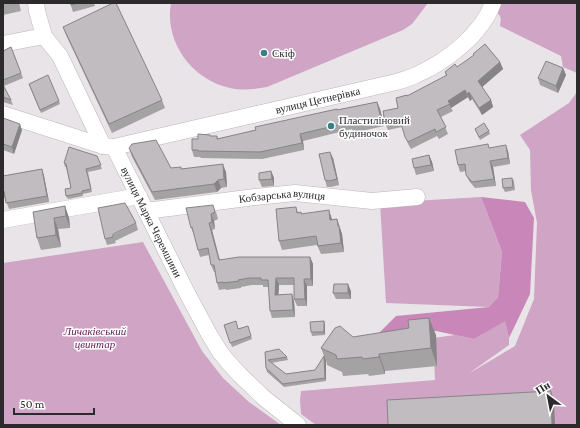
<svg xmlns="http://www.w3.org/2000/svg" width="580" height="428" font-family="'Crimson Pro',serif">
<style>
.green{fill:#cfa4c4}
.forest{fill:#c887b8}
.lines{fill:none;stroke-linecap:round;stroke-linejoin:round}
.minor-casing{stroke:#bbb6b9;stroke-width:17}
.minor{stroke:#fff;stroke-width:16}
.wall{fill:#a5a2a4}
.shaded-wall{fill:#868486}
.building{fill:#c0bcbf;stroke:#868486}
.poi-dot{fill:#397f8a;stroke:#fff;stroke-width:1.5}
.labels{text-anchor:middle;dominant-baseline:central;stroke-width:3;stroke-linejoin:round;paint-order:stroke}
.poi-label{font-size:11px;fill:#2c2a2b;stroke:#fff;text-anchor:start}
.street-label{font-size:11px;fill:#2c2a2b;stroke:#fff}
.park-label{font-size:11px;font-style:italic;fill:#631656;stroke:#fff}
</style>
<rect width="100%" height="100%" fill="#e9e4e8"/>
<g class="green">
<path d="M171,3H428L412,24L403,30L267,87C255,89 243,91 230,88C192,80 164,42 171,3Z"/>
<path d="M497,3H577V73L563,67L561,56L500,26C501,18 502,16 494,11Z"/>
<polygon points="577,92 577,425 316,425 301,414 300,400 301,391 435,380 433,338 455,335 474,339 505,320 509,338 509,345 468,374 515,346 534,299 537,223 531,190 530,150 520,135 569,103"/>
<polygon points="481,197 502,252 498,297 489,307 386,303 380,203"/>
<polygon points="143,242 202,351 223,378 249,402 281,425 3,425 3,263"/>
</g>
<polygon class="forest" points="481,197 525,202 534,218 530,294 509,338 505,321 474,339 436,331 380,332 396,316 489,307 498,297 502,252"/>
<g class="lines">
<defs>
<g id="minor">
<polyline points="36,3 37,11 44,36 60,56 103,146"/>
<polyline points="3,44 44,36"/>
<path id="s1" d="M3,114L103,146L114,147L187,293L209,334L220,352L228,362L240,375L264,398L298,425"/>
<path id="s2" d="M114,147L396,82C403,80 410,78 416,75C446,62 482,34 493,3"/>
<path id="s3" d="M146,211L255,197L295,193L372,201L417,197"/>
<polyline points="3,220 139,196"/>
</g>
</defs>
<use href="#minor" class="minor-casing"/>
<use href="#minor" class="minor"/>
</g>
<g class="wall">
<polygon points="3,3 19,3 21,11 3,15"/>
<polygon points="70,3 94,3 95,6 73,12"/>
<polygon points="63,27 162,100 165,108 112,133 66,35"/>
<polygon points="11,47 23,78 4,86 11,100 13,105 3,102 3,51"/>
<polygon points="500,62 503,69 482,87 491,100 493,107 482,115 472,99 470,101 468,97 451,108 453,111 441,117 448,134 439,139 437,136 411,149 408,144 402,127 388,130 385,123 407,96 446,76 445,72 457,67"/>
<polygon points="563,68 566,75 558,93 540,85 538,78"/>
<polygon points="30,87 59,101 60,104 41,113"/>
<polygon points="377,102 380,109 384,126 353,133 352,129 303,141 304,150 262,159 201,158 200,157 194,157 192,150 210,136 217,136 218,139 337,110"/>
<polygon points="3,118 22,130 14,154 3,150"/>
<polygon points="475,129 489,131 490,134 480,140"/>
<polygon points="129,148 171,168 226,172 227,187 221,188 217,192 155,200 132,157"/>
<polygon points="489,148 508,151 510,164 493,167 496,186 475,188 469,181 466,175 466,171 460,172 458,165"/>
<polygon points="429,155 432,162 434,171 416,175 414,168"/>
<polygon points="97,156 102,169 88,172 92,192 83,194 83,196 68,199 66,196 71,188 66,167 65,167 64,163"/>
<polygon points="333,158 339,185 331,187 327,187 325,180"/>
<polygon points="42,169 44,176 49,202 9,209 5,198 3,198 3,176"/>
<polygon points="271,171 274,178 274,186 262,187 259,180"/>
<polygon points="512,178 514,181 515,190 505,192 503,188"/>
<polygon points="65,206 69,218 70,228 58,229 61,247 41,250 37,238 33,212"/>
<polygon points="296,207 298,213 302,214 332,219 332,220 337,219 342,234 344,252 321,254 317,245 282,250 279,241"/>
<polygon points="186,208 216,212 218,219 214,221 215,229 212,230 220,260 310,257 313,264 313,286 307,286 307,306 297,306 294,299 294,285 279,285 278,295 294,301 295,317 272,318 270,311 269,287 263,287 263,285 252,285 241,287 241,288 226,290 225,289 219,290 217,283 215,272 214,272 211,265 209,255 200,257 198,250 194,234 191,228"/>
<polygon points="136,223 138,230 115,241 116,243 107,245 105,239"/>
<polygon points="351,291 351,299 336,299 333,293"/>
<polygon points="324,321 325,325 325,335 312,336 311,332"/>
<polygon points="224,325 238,329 248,326 252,339 232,347"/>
<polygon points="436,335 437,366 385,371 385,374 369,376 368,374 343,376 342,372 327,365 326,360 326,381 284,387 267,372 266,368 265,352 287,357 288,360 271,363 286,374 315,370 324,356 321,348 353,337"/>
</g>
<g class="shaded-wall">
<polygon points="500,62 503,69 481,88 478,81"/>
<polygon points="563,68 566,75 558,93 556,86"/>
<polygon points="465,90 468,97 451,108 448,101"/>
<polygon points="469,92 472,99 470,101 467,94"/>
<polygon points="491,100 493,107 482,115 479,108"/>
<polygon points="377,102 380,109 384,126 381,119"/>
<polygon points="20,124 22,130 14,154 12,147"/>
<polygon points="300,134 303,141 304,150 302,143"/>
<polygon points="506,145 508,151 510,164 508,158"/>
<polygon points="330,152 333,158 339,185 337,179"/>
<polygon points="429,155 432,162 434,171 431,165"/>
<polygon points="490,161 493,167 496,186 494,179"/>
<polygon points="223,164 226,172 227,187 224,179"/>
<polygon points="42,169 44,176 49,202 47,196"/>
<polygon points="271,171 274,178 274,186 272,179"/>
<polygon points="218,180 221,188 217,192 214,184"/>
<polygon points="65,206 69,218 70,228 66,216"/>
<polygon points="329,210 332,219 333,228 330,220"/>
<polygon points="211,214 214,221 215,229 212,222"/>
<polygon points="54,218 58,229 61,247 56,235"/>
<polygon points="337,219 342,234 344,252 341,243"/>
<polygon points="209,223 212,230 221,267 219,260"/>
<polygon points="310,257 313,264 313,286 311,279"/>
<polygon points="276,278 279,285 278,302 275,295"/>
<polygon points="304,279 307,286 307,306 305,299"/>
<polygon points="348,284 351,291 351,299 348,293"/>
<polygon points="292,294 294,301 295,317 293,310"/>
<polygon points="429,318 436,335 437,366 431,348"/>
<polygon points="324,321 325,325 325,335 324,332"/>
<polygon points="379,354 385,371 385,374 379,357"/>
<polygon points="324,357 326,360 326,381 325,378"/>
<polygon points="551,391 554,400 555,425 552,425"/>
</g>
<g class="building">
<polygon points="70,3 78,3 71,5"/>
<polygon points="113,3 116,3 162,100 109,124 63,27"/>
<polygon points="485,44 500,62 478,81 491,100 479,108 469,92 467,94 465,90 448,101 450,104 437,110 446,127 436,132 435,129 408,142 405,137 400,120 385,123 383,111 398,108 396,98 407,95 407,96 447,75 445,72 455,64 457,67 474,55 473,54"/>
<polygon points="11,47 21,73 3,80 3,51"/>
<polygon points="546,61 563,68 556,86 538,78"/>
<polygon points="48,75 59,101 40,110 29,84"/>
<polygon points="3,85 11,100 3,97"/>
<polygon points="377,102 381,119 350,125 350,122 300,134 302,143 260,152 198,151 198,150 192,150 192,139 198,139 198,134 210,135 210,136 217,136 217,139 256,130 255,127 337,109 337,110"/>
<polygon points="3,118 20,124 12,147 3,144"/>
<polygon points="484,123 489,131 479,137 475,129"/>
<polygon points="156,140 171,168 181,167 181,169 223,164 224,179 218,180 214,184 152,192 129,148 132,144"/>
<polygon points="488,144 489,148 506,145 508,158 490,161 494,179 472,182 466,175 465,164 458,165 455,150"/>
<polygon points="69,147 97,156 101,165 86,169 91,189 82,191 82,193 66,196 65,189 71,188 66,164 64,163"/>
<polygon points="330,152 337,179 329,181 325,180 319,154"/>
<polygon points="429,155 431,165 414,168 412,159"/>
<polygon points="42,169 47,196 6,203 4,191 3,191 3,176"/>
<polygon points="271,171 272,179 259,180 259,173"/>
<polygon points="512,178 513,187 503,188 502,179"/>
<polygon points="125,203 136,223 113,234 113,237 105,239 98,208"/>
<polygon points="213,205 215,212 211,214 212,222 209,223 219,260 239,257 310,257 311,279 304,279 305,299 294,299 294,278 276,278 275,295 292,294 293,310 270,311 268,280 261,280 261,278 249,278 238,280 239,281 223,283 223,282 217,283 214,265 211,265 208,248 198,250 192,227 191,228 186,208"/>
<polygon points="65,206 66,216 54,218 56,235 37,238 33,212"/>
<polygon points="296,207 297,213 301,212 301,214 329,210 330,220 337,219 338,226 339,226 341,243 318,246 316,236 279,241 276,209"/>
<polygon points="334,284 348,284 348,293 333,293"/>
<polygon points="429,318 431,348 379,354 379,357 363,359 362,357 337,359 336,355 321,348 335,328 340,326 353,337 409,328 408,320"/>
<polygon points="236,321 238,329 248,326 251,336 230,343 224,325"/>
<polygon points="324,321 324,332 311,332 310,322"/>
<polygon points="279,349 287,357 268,360 286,374 315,370 324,356 325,378 283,384 266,368 265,352"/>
<polygon points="551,391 552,425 388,425 387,400"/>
</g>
<g class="poi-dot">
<circle cx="264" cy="53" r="4"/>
<circle cx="331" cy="126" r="4"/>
</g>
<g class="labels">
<g class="poi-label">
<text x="272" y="53">Скіф</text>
<text x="339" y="120">Пластиліновий<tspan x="339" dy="13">будиночок</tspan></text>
</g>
<g class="street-label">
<text stroke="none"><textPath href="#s2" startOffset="209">вулиця Цетнерівка</textPath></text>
<text stroke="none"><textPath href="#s3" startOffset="137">Кобзарська вулиця</textPath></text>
<text stroke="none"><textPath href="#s1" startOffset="200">вулиця Марка Черемшини</textPath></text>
</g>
<g class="park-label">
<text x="95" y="331">Личаківський<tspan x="95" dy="13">цвинтар</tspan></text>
</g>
</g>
<rect width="580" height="428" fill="none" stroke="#2c2a2b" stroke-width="8"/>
<g transform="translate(548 396) rotate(328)" stroke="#ffffff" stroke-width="3" paint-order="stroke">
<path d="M0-3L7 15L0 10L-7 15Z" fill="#2c2a2b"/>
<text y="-6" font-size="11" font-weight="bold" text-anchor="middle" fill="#2c2a2b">Пн</text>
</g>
<path d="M14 408v6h80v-6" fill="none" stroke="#2c2a2b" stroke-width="2"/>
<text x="20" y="408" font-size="12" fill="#2c2a2b" stroke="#ffffff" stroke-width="3" paint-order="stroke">50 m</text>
</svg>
